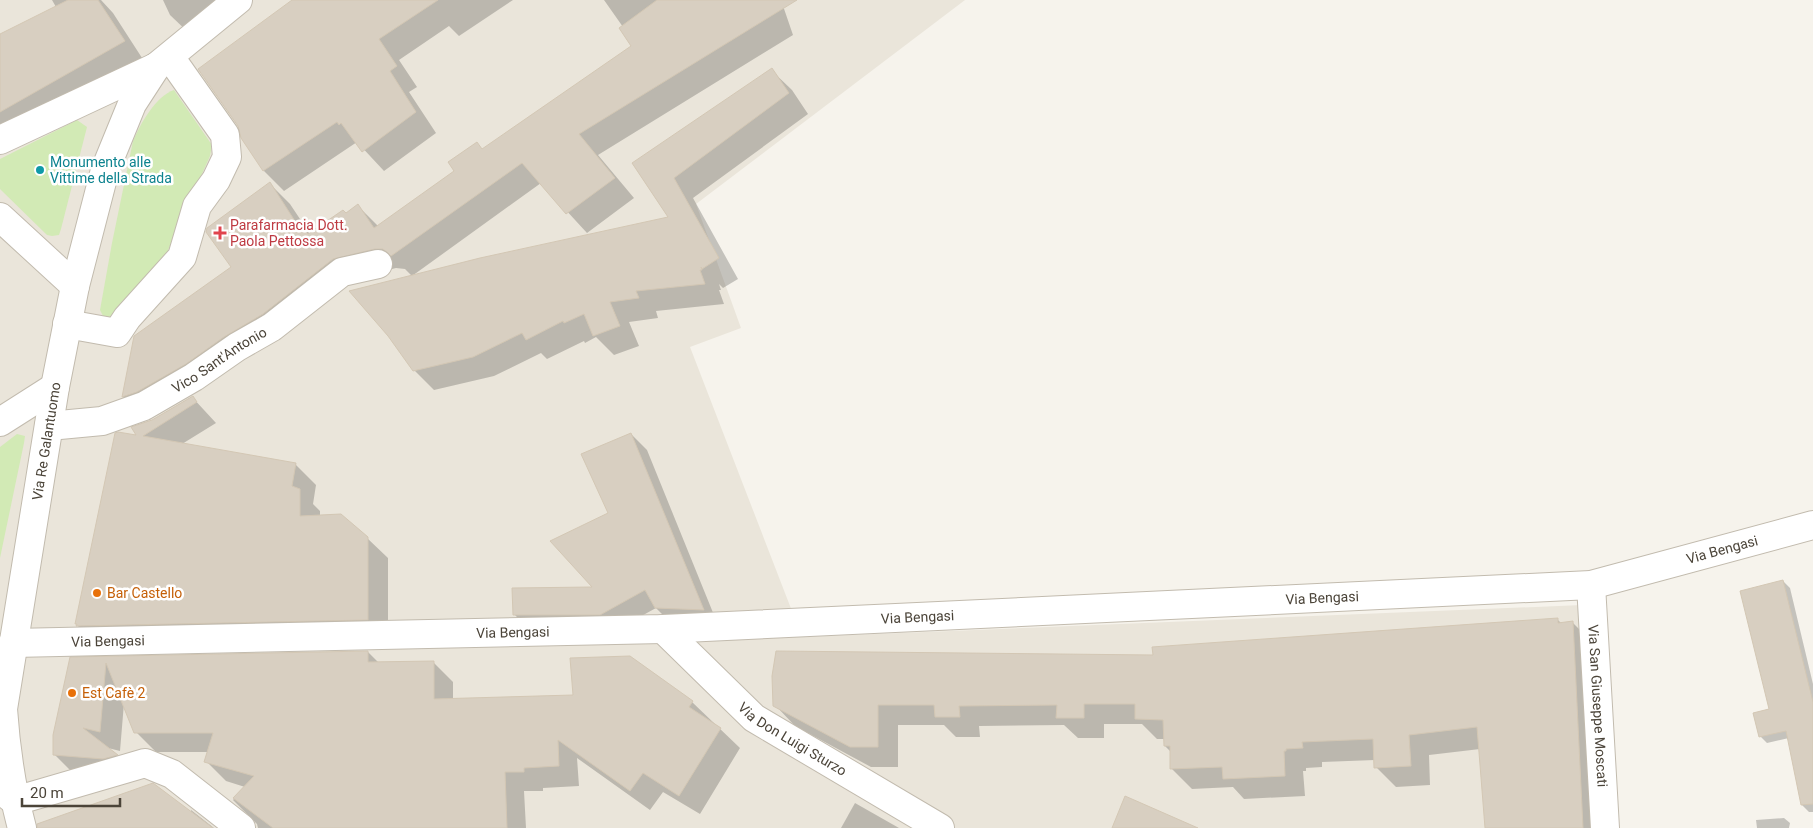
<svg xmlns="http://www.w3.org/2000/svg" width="1813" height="828" font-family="Roboto,sans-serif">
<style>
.residential{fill:#eae5da}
.green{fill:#d2eab5}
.shadow{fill:#0003}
.building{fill:#d8cfc1;stroke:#d3c7b4}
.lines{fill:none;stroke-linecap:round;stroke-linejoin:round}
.minor-casing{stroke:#c2bbae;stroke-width:30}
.minor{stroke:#fff;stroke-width:28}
.culture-dot{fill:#0f9aa8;stroke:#fff;stroke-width:2}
.health-dot{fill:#e0444e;stroke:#fff;stroke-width:2}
.food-dot{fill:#e8710a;stroke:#fff;stroke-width:2}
.labels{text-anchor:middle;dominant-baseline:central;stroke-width:5;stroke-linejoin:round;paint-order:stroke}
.culture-label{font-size:14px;fill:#0d838f;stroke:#fff;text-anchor:start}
.health-label{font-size:14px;fill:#be3a42;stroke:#fff;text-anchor:start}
.street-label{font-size:14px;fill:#4b4439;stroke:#fff}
.food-label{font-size:14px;fill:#c56008;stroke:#fff;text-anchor:start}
</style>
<rect width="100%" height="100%" fill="#f6f3ec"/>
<polygon class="residential" points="0,0 965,0 696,204 741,328 690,347 802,637 1582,605 1594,828 0,828"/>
<g class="green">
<path d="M174,90L212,145L210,156L165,257L127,318H104L100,310L112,243L133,141C140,124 156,96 174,90Z"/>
<polygon points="77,120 87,127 61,229 59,235 52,236 47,235 0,189 0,159"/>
<polygon points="17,434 25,436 24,443 0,558 0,447"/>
</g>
<g class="shadow">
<polygon points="52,0 101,0 113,13 144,61 0,144 0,35 56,7"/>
<polygon points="163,0 236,0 191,35 170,15"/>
<polygon points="294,0 513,0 459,36 449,26 399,60 417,87 409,92 436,133 384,171 357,142 284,191 264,171 242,138"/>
<polygon points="604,0 781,0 793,35 598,155 634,198 587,233 541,183 412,276 405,269 396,268 353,279 143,417 123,397 135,337 233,267 270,184 290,204 310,234 346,215 358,206 378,226 456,172 483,150 633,47 623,27"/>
<polygon points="771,70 792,90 808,114 693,198 738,279 723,288 719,284 721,290 719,290 724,304 656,311 658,318 629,322 639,346 614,355 596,337 585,343 584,341 547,359 541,353 494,376 434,390 414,370 670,218 634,163"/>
<polygon points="192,397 216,423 182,444 295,464 316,485 313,504 320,511 320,517 367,538 388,558 388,640 98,646 78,626 138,437 152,421"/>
<polygon points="631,434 647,450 718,625 671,623 656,608 616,630 530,631 515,615 595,588 610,514"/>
<polygon points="1783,581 1790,588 1813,684 1813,812 1809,812 1802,805 1789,738 1767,743 1760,736 1770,710"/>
<polygon points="1557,619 1562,624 1573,623 1593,643 1602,828 1486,828 1480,749 1429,755 1430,785 1396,787 1376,767 1375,760 1322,762 1322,767 1306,768 1306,771 1303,771 1305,796 1244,799 1233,787 1192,789 1172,769 1171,752 1165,746 1165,739 1157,739 1142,724 1104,724 1104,738 1078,738 1064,725 979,726 980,737 956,737 944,725 898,725 898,767 871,767 795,726 775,705 1154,657"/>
<polygon points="368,652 379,663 433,662 453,682 453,700 692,702 740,748 700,814 663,792 650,810 577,758 579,786 543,788 543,791 524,791 526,828 258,828 257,824 233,800 245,787 226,781 206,761 209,752 156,752 136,732 124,703 120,751 108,748 136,775 74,774 54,754 71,659"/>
<polygon points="855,803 899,828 841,828"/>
<polygon points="191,810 214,828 69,828 191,812"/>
<polygon points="1784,818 1790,823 1789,828 1757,828 1756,820"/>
</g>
<g class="building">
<polygon points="68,0 98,0 125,41 0,112 0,34"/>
<polygon points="292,0 438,0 379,39 397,66 390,71 416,112 362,152 341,123 339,125 337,122 263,171 241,138 238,126 198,69"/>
<polygon points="657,0 797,0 579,134 615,178 566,214 522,163 391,256 383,249 375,249 333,259 263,314 224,337 186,364 137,392 122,397 134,336 231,267 206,232 207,228 270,182 300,229 302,227 308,234 343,210 346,213 358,204 374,228 454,171 448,162 477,142 482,149 631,46 619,28"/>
<polygon points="772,68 789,93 674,178 719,258 702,269 701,267 702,270 700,270 705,284 636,291 639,298 610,302 620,326 593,336 584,314 564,323 563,321 526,340 522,333 473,357 413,371 388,336 349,291 480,258 668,217 632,163"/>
<polygon points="193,396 197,402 143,436 296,463 292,486 300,489 300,516 341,514 368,537 368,620 76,626 77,624 75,624 115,433 118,432 136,435 131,427 152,420"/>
<polygon points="631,433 704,610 655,608 645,590 600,615 513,615 512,588 592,587 550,541 608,513 581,454"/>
<polygon points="1783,580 1813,702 1813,804 1801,805 1786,731 1759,737 1753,713 1769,709 1740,591"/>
<polygon points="1558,618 1558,623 1573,621 1583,828 1485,828 1477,727 1409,735 1411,766 1374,768 1373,739 1302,742 1303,748 1286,749 1286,751 1284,751 1285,776 1223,779 1222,767 1170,769 1170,746 1164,746 1163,720 1135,719 1135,704 1084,704 1084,718 1056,718 1057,705 959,706 960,717 935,717 934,705 878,705 878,747 850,747 773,706 772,676 776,651 1153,655 1152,647"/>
<polygon points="368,651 368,662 434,661 434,699 573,695 570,658 630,656 693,701 689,707 721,728 679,796 643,773 630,791 558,740 559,766 524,768 524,772 505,772 507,828 273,828 233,798 254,776 204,762 213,733 134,733 106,663 100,732 83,728 118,755 103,759 53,755 53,735 70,657"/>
<polygon points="153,783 213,828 37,828 37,824"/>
<polygon points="1125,796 1198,828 1112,828"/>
</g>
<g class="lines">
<defs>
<g id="minor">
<polyline points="0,140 156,67 238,0"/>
<polyline points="0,217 75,286"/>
<polyline points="67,324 117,333 127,318 182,257 197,206 216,180 227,157 225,135 170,57"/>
<polyline points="0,422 55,387"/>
<path id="s1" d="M49,426L102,421L144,406L194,377L237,347L272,327L342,272L378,264"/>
<path id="s2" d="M1591,585L1605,828"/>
<path id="s3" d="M663,629L754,718L940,828"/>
<path id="s4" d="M13,643L663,629L1591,585L1813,525"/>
<polyline points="1,790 15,801 145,763 172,774 241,828"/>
<path id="s5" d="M22,828C11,787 6,752 3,709L55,387L75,286L105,170L132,104L156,67"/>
</g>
</defs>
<use href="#minor" class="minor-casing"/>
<use href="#minor" class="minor"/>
</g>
<circle class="culture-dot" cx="40" cy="170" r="5"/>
<path class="health-dot" d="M217.5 225.5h5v5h5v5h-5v5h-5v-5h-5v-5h5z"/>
<g class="food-dot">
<circle cx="97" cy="593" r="5"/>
<circle cx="72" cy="693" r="5"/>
</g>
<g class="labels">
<g class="culture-label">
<text x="50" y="162">Monumento alle<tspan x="50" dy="16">Vittime della Strada</tspan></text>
</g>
<g class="health-label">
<text x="230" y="225">Parafarmacia Dott.<tspan x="230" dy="16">Paola Pettossa</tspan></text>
</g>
<g class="street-label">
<text stroke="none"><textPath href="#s1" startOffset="186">Vico Sant'Antonio</textPath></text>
<text stroke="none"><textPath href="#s5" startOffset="392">Via Re Galantuomo</textPath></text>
<text stroke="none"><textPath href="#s4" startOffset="1715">Via Bengasi</textPath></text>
<text stroke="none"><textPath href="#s4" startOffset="1310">Via Bengasi</textPath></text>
<text stroke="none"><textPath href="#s4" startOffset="905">Via Bengasi</textPath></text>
<text stroke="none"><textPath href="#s4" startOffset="500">Via Bengasi</textPath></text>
<text stroke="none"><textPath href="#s4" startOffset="95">Via Bengasi</textPath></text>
<text stroke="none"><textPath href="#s2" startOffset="121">Via San Giuseppe Moscati</textPath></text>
<text stroke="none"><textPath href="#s3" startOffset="171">Via Don Luigi Sturzo</textPath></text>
</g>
<g class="food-label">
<text x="107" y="593">Bar Castello</text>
<text x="82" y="693">Est Cafè 2</text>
</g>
</g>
<path d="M22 798v8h98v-8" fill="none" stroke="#4b4439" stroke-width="2.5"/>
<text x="30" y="798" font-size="15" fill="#4b4439" stroke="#ffffff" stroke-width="4" paint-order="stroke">20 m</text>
</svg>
